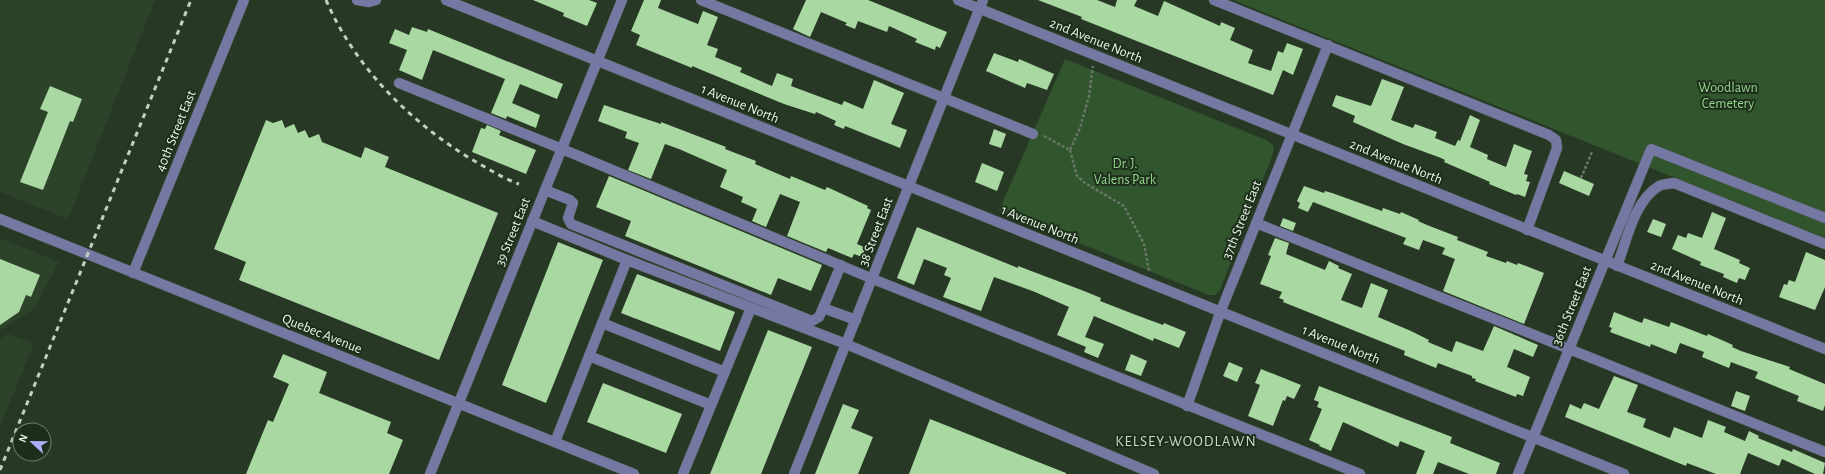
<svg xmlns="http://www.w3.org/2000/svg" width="1825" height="474" font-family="'Alegreya Sans',sans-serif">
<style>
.built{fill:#2c4329}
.green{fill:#31552c}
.building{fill:#a9d8a2}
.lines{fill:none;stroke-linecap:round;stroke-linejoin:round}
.minor-casing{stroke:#465744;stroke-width:11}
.path{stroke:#687766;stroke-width:2.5;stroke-dasharray:3 2;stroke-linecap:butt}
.minor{stroke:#7678a4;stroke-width:10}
.rail{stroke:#c3d0c1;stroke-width:3;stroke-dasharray:5 5;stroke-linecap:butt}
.labels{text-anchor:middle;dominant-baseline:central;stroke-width:4;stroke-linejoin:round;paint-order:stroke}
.street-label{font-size:14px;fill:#ebf6e9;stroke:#1d2e1b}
.park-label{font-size:14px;fill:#94d38b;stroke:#1d2e1b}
.neighbourhood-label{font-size:15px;letter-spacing:1px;fill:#c5dbc2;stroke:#1d2e1b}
</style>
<rect width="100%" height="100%" fill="#273925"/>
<g class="built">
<polygon points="0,0 155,0 68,219 0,192"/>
<polygon points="0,238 59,262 34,309 0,330"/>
<polygon points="9,334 34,343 0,427 0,339"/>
</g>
<g class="green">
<polygon points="1233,0 1825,0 1825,238"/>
<polygon points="1065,59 1266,140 1273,145 1274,151 1220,290 1215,295 1209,295 999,211"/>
</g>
<g class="building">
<polygon points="533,0 589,0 597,3 587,26 563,16 564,13"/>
<polygon points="644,0 661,0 658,8 698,24 703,11 718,17 707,45 718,49 715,57 742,68 740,72 772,86 777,73 793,79 791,86 842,105 844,101 863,109 874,80 904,93 891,124 907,130 900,148 845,126 844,129 834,125 836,121 816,112 815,114 784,104 692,66 692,68 636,45 640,35 631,31"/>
<polygon points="806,0 868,0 947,32 940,48 936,46 935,50 915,42 917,39 889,26 887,32 858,21 855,29 845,25 847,23 821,12 810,37 793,29"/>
<polygon points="1038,0 1097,0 1115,7 1117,0 1137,0 1134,6 1158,16 1164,1 1220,26 1221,22 1235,28 1230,40 1253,50 1248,63 1271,71 1278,51 1283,53 1287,43 1303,49 1293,75 1283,70 1273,95 1081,19 1082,17"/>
<polygon points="412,27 427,32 428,29 563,84 557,99 520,84 512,103 540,115 536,128 507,116 506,119 491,113 505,79 433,50 422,80 399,70 407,50 389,43 395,29 409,35"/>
<polygon points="994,53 1018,62 1019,59 1054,74 1047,90 1027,83 1025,88 986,71"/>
<polygon points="1382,79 1404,87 1391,120 1413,128 1415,124 1437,132 1435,138 1455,146 1458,140 1460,141 1470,115 1480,120 1470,147 1488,155 1487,159 1506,167 1514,144 1532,151 1524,174 1528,175 1526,181 1530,182 1525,197 1517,194 1516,195 1489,184 1490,182 1444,162 1445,160 1441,158 1403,144 1353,122 1355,116 1332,106 1336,95 1371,106"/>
<polygon points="50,86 82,99 73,122 70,121 43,190 20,182 48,112 40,109"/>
<polygon points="604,105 661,124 661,122 726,147 725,149 756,161 755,164 790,179 791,176 825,190 827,187 868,206 867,208 871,210 857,244 866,248 862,257 854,254 852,258 828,248 826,252 787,236 800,202 780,194 766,227 752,221 757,209 741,202 743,197 720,187 727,170 679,149 665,144 651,179 628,170 639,143 625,138 627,132 598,121"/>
<polygon points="266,120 273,123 282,120 285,128 294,124 298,133 305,130 309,138 319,134 322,142 361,158 365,147 389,157 385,167 498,213 439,360 239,280 246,262 214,249"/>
<polygon points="487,125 501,131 499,135 536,150 526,174 472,152 481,128 485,129"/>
<polygon points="994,129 1006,134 1001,148 989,144"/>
<polygon points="982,163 1004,172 997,191 975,182"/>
<polygon points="1564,171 1594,184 1589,196 1559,183"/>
<polygon points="609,176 822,265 811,291 778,278 771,295 625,236 631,221 596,207"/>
<polygon points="1304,186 1324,193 1325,191 1332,193 1382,211 1383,208 1400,214 1401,212 1419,220 1418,221 1427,225 1458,237 1457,240 1488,252 1486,256 1506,263 1507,261 1517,265 1518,263 1544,273 1524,324 1443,291 1455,259 1442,254 1445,248 1423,240 1419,250 1403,244 1406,238 1313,202 1308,212 1298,208 1300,203 1297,201"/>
<polygon points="1712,212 1726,218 1714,249 1740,260 1739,263 1750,268 1745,280 1739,278 1737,283 1723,277 1724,274 1700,265 1701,262 1672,249 1678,235 1686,238 1688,233 1702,238"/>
<polygon points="1283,218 1296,223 1293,231 1280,226"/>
<polygon points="1653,219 1666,224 1661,237 1647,232"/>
<polygon points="917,227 1018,268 1018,266 1084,291 1101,298 1100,301 1136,315 1163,325 1164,323 1186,332 1179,348 1154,338 1153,341 1094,316 1085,337 1104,344 1098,358 1084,352 1086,347 1057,335 1069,307 1035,292 994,277 981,311 943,297 951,278 944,275 947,268 924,259 914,285 897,278"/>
<polygon points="1275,238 1289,243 1286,254 1325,270 1329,261 1339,266 1338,268 1352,274 1341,300 1362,308 1371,283 1388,290 1378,317 1411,331 1429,340 1428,342 1452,352 1456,341 1483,351 1494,326 1538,345 1533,357 1514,349 1507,367 1530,377 1523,396 1517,394 1516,397 1475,381 1476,379 1472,378 1472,376 1438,363 1436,368 1404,355 1405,351 1283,302 1284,300 1279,298 1282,292 1260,284 1271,256 1268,255"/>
<polygon points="558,242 603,260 546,403 502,385"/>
<polygon points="1806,252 1825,260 1825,287 1815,310 1779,297 1784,284 1787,285 1789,280 1795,282"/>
<polygon points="0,259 40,275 31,297 26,295 19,312 0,325"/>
<polygon points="637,274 735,312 720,351 621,313"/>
<polygon points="1614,312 1642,323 1644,318 1669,327 1671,322 1707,336 1708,334 1733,345 1732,347 1741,351 1790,367 1789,369 1825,384 1825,405 1823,411 1797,401 1799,396 1755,378 1758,372 1736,364 1731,362 1729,368 1702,357 1704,352 1680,343 1676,354 1651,344 1650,347 1610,332 1612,328 1609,327"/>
<polygon points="768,330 812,347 761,474 710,474"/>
<polygon points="283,354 327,372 319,393 391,422 387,433 403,440 389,474 246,474 268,420 273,422 289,384 273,377"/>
<polygon points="1131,354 1147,361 1141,376 1125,370"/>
<polygon points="1229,362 1243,368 1237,382 1223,376"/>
<polygon points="1261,369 1301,385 1294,399 1287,396 1285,401 1283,400 1273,426 1248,416 1260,385 1255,383"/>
<polygon points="1614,376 1638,385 1627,412 1646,419 1643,427 1670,438 1674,427 1702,438 1708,420 1726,427 1724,432 1745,441 1749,431 1759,436 1758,438 1792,452 1793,449 1825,463 1823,474 1815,474 1782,459 1779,466 1748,453 1740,474 1716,474 1687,463 1686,466 1565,417 1570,404 1581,409 1584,403 1599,409"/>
<polygon points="603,383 682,414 666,453 587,422"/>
<polygon points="1319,386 1452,437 1450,443 1500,463 1496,474 1469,474 1438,462 1433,474 1416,474 1425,451 1400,441 1398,447 1343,422 1331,451 1319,446 1320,445 1309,440 1322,409 1317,407 1319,402 1314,400"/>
<polygon points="1736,391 1750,396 1745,411 1731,406"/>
<polygon points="843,404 859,410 851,428 873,437 858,474 815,474"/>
<polygon points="930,419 1066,473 1066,474 909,474"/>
</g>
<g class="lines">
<defs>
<g id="minor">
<polyline points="357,0 369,2 376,0"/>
<polyline points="446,0 1624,474"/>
<polyline points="701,0 1033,134"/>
<polyline points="958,0 1825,349"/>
<polyline points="1214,0 1549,135 1556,140 1557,148 1527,230"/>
<polyline points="399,83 562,149 873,279 1360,474"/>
<polyline points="545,190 570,200 573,203 568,218 571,224 812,321 819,317 823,308"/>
<polyline points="0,219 634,474"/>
<polyline points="532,221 627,260"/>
<polyline points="1256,223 1825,452"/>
<polyline points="841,265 823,308 856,320"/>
<path d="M1617,266C1627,240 1634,201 1659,186C1663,184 1669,184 1674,183L1825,244"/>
<polyline points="133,273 244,0"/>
<polyline points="602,323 725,372"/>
<polyline points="589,356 711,405"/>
<polyline points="1187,406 1220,313 1328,45"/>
<polyline points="555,442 627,260 846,344 1154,474"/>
<polyline points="430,474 622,0"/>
<polyline points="683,474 751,308"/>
<polyline points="794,474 983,0"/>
<polyline points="1518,474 1651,149 1825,218"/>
</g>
</defs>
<use href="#minor" class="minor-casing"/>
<g class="path">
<polyline points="1044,136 1070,150 1080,128 1089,96 1093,66"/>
<polyline points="1070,150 1077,176 1085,183 1124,206 1144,244 1149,271"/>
<polyline points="1581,178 1592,152"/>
</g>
<use href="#minor" class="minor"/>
<g class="rail">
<path d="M326,0C355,67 409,121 471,159C487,168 502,178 519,184"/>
<polyline points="0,470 191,0"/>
</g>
</g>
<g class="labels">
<g class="street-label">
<text transform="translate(1096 41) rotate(22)">2nd Avenue North</text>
<text transform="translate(740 104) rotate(22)">1 Avenue North</text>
<text transform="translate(176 131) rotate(-68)">40th Street East</text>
<text transform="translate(1396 162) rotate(22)">2nd Avenue North</text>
<text transform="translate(1242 220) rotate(-68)">37th Street East</text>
<text transform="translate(1040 225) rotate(22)">1 Avenue North</text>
<text transform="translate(513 232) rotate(-68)">39 Street East</text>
<text transform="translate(876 232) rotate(-69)">38 Street East</text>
<text transform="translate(1697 283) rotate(22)">2nd Avenue North</text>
<text transform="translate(1572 306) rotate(-68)">36th Street East</text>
<text transform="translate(322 334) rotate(22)">Quebec Avenue</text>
<text transform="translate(1341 345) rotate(22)">1 Avenue North</text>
</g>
<g class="park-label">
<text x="1728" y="88">Woodlawn<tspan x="1728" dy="16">Cemetery</tspan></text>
<text x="1125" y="164">Dr. J.<tspan x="1125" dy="16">Valens Park</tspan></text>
</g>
<g class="neighbourhood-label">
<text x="1186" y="441">KELSEY-WOODLAWN</text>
</g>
</g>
<g transform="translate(32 442) rotate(292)"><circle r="19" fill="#1d2e1b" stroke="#6f7e6d"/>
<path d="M0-3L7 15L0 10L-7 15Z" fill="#acaffb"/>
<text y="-6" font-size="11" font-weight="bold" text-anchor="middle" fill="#ebf6e9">N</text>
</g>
</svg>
